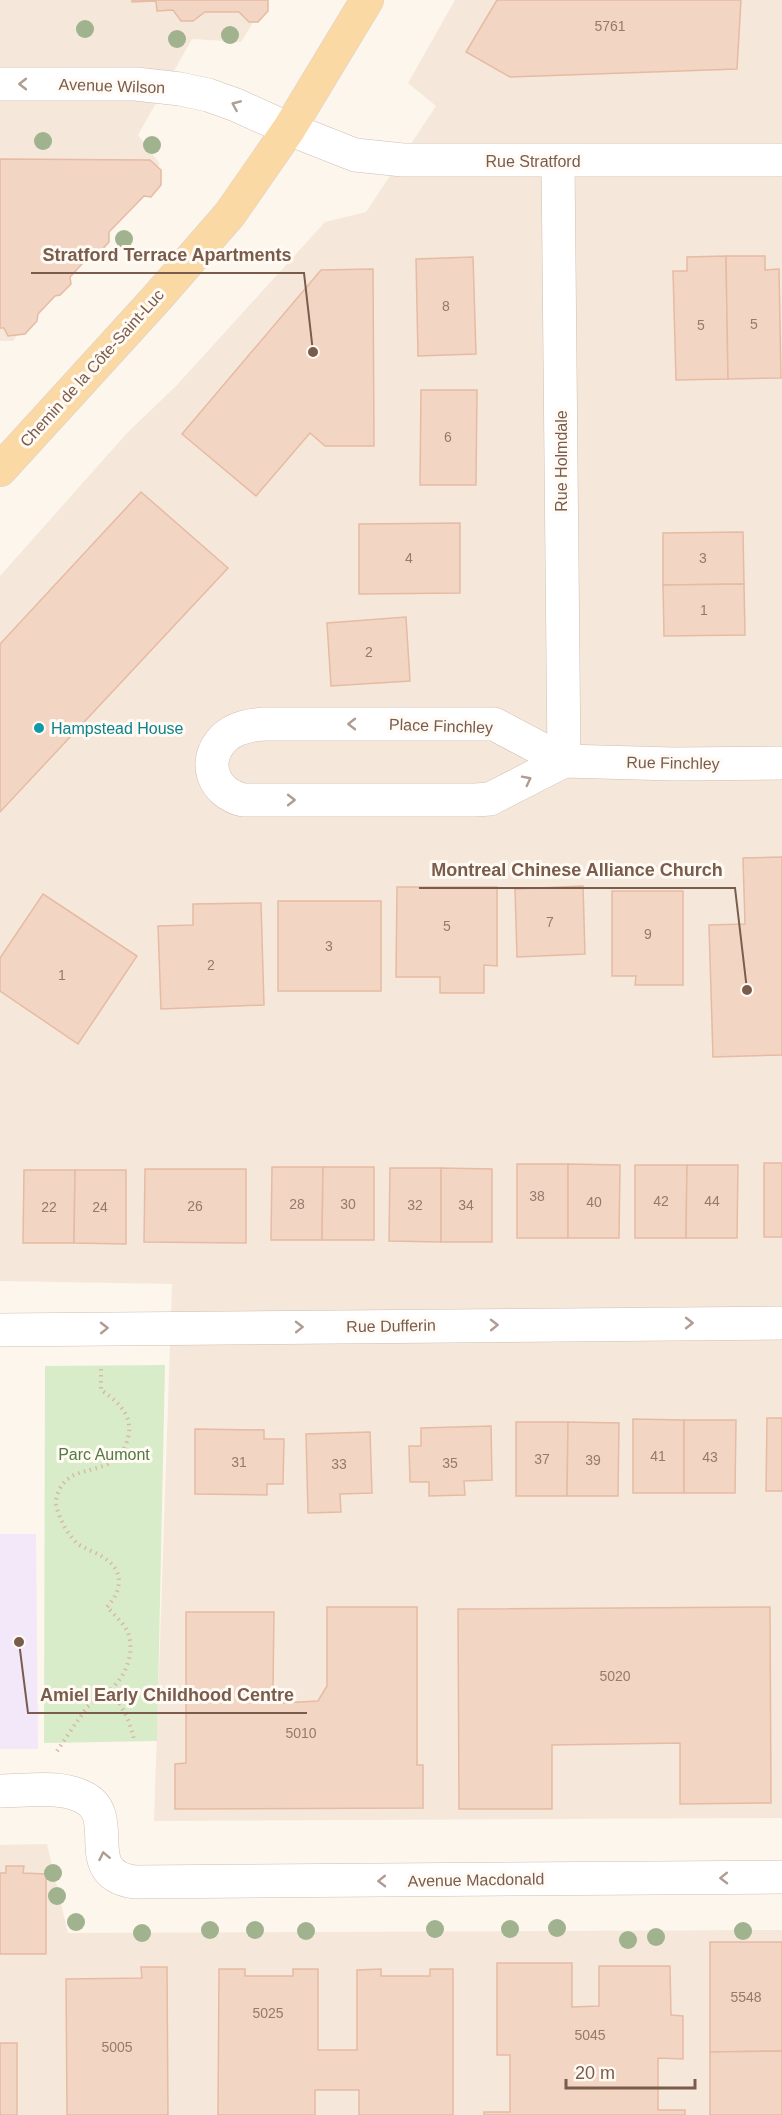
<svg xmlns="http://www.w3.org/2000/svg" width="782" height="2115" font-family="Helvetica,sans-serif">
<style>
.residential{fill:#f5e8da}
.education{fill:#f3e8fa}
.green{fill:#d8ecc9}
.building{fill:#f3d5c3;stroke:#e6bba3;stroke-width:1.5}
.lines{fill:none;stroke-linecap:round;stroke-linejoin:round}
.minor-casing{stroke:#d1beb0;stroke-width:34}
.major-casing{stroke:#dad1cd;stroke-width:34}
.path{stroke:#d9b8a5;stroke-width:4;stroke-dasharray:1.5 4.5;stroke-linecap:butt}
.minor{stroke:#fff;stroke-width:33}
.major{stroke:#fbd9a5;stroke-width:33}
.tree{fill:#a0b28e}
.oneway{stroke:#af9d94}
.culture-dot{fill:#0f9aa8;stroke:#fffaf3;stroke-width:2}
.labels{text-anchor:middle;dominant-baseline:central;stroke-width:6;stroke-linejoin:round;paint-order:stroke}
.number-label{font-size:14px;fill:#987a6a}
.street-label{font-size:16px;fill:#7a5c4d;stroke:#fffaf3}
.culture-label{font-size:16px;fill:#0d838f;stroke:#fffaf3;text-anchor:start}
.park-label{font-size:16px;fill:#537a41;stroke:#fffaf3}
.leader{fill:none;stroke:#7a5c4d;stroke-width:2}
.callout-dot{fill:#7a5c4d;stroke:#fffaf3;stroke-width:2}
.callout-label{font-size:18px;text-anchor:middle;font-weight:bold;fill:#7a5c4d;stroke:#fffaf3;stroke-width:6;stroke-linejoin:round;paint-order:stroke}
</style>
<rect width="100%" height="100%" fill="#fdf6ec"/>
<g class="residential">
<polygon points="0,0 267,0 241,42 192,39 138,135 160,164 13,341 0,341"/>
<polygon points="455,0 782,0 782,1818 154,1821 172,1284 0,1281 0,576 127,433 176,386 325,222 366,212 436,106 408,83"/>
<polygon points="47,1844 68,1933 782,1930 782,2115 0,2115 0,1845"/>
</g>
<polygon class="education" points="0,1534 36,1534 38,1749 0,1749"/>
<polygon class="green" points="165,1365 157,1741 44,1743 45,1366"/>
<g class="building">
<polygon points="132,0 268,0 268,11 258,22 249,22 239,12 205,12 193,21 181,21 173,10 157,11 156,1 132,2"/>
<polygon points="497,0 741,0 737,69 510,77 466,52"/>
<polygon points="0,159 150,160 161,170 161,185 151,197 144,196 109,232 109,242 100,252 93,252 70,277 71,284 60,295 55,296 38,314 37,321 25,334 8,336 4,328 0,328"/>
<polygon points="726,256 728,379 676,380 673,271 687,271 687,257"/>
<polygon points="726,256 765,256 765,270 779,269 781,378 728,379"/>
<polygon points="473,257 476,354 418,356 416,259"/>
<polygon points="373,269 374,446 325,446 310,433 256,496 182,434 321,270"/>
<polygon points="421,390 477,390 476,485 420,485"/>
<polygon points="141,492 228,568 0,812 0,644"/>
<polygon points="460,523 460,593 359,594 359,524"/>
<polygon points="743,532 744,584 663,585 663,533"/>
<polygon points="744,584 745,635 664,636 663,585"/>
<polygon points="406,617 410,681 331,686 327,623"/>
<polygon points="782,857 782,1055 713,1057 709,925 745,924 743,858"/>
<polygon points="583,886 585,954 517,957 515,889"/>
<polygon points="397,887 497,887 497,966 484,965 484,993 440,993 440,977 396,977"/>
<polygon points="612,891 683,891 683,985 635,985 636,976 612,976"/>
<polygon points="43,894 137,956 78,1044 0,991 0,958"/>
<rect x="278" y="901" width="103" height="90"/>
<polygon points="261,903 264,1005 161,1009 158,926 193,925 193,904"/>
<rect x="764" y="1163" width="18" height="74"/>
<rect x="517" y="1164" width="51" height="74"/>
<polygon points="568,1164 620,1165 619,1238 568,1238"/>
<polygon points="635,1165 687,1165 686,1238 635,1238"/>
<polygon points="687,1165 738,1165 737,1238 686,1238"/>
<polygon points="272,1167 323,1167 322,1240 271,1240"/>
<polygon points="323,1167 374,1167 374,1240 322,1240"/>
<polygon points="390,1168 441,1168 441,1242 389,1241"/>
<polygon points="441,1168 492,1169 492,1242 441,1242"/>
<polygon points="145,1169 246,1169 246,1243 144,1242"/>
<polygon points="24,1170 75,1170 74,1243 23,1243"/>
<polygon points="75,1170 126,1170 126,1244 74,1243"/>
<polygon points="767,1418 782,1418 782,1491 766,1491"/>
<polygon points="633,1419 684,1420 684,1493 633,1493"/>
<polygon points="684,1420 736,1420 735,1493 684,1493"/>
<polygon points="516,1422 568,1422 567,1496 516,1496"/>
<polygon points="568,1422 619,1423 618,1496 567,1496"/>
<polygon points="491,1426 492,1480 464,1481 465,1495 429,1496 429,1482 410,1482 409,1446 421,1446 421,1428"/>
<polygon points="195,1429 264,1430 264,1439 284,1439 283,1484 267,1484 267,1495 195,1494"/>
<polygon points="370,1432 372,1493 340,1494 341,1512 308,1513 306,1434"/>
<polygon points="327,1607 417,1607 417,1765 423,1765 423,1808 175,1809 175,1764 186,1763 186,1612 274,1612 273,1688 281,1703 318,1701 327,1686"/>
<polygon points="770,1607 771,1803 680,1804 680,1743 552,1745 552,1809 459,1809 458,1609"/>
<polygon points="6,1866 24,1866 23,1873 46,1874 46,1954 0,1954 0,1873 6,1873"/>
<polygon points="710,1942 782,1942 782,2051 710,2052"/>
<polygon points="497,1963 572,1963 572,2007 599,2006 599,1966 670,1966 671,2015 683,2016 683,2059 658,2058 658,2110 685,2110 685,2115 484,2115 484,2112 510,2112 510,2055 497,2055"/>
<polygon points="141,1967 167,1967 168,2115 67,2115 66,1979 142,1978"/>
<polygon points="219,1969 245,1969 245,1976 293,1976 293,1969 318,1969 318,2050 357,2050 357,1970 381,1969 381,1976 430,1976 430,1969 453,1969 453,2115 359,2115 359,2090 315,2090 315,2115 218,2115"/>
<rect x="0" y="2043" width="17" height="72"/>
<polygon points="782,2051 782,2115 710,2115 710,2052"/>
</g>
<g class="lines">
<defs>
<g id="minor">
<polyline points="0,84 136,84 180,89 208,95 236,105 289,129 355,155 403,160 782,160"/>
<polyline points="558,161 564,761"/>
<path d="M564,761L494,724H264C251,725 235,727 224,738C201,761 213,793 243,800H475L490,799L564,761L673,764L782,763"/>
<polyline points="0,1330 782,1323"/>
<path d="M0,1791C26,1791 59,1785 83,1797C123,1816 76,1874 135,1882L782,1877"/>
</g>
<polyline id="major" points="0,470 156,299 230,214 289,129 367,0"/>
</defs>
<use href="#minor" class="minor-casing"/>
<use href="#major" class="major-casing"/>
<g class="path">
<path d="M101,1369V1390C117,1401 134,1415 128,1438C126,1445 123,1453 117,1458C97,1476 63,1464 56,1500C55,1505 58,1512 60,1517C64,1527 70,1537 78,1544C85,1549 95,1552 103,1557C124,1570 123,1590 107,1607C114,1615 124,1623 128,1633C135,1652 126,1676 111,1689C121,1706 131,1721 134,1741"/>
<polyline points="109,1456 116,1464"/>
<polyline points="57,1751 87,1707 111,1689"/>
</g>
<use href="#minor" class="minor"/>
<use href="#major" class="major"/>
</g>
<g class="tree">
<circle cx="85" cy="29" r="9"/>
<circle cx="230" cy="35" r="9"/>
<circle cx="177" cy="39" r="9"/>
<circle cx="43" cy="141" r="9"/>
<circle cx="152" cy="145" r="9"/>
<circle cx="124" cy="239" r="9"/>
<circle cx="53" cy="1873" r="9"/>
<circle cx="57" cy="1896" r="9"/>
<circle cx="76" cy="1922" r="9"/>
<circle cx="557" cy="1928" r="9"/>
<circle cx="435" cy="1929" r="9"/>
<circle cx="510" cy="1929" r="9"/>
<circle cx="210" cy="1930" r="9"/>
<circle cx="255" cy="1930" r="9"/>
<circle cx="306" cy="1931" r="9"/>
<circle cx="743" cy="1931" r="9"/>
<circle cx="142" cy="1933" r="9"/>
<circle cx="656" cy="1937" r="9"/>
<circle cx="628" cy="1940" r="9"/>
</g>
<defs><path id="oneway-chevron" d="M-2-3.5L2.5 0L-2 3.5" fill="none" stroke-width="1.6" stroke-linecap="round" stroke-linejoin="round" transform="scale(1.5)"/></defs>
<g class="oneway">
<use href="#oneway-chevron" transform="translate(23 84) rotate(-180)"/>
<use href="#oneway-chevron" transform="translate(236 105) rotate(-157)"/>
<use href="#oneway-chevron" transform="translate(352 724) rotate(-180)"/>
<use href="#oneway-chevron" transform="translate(527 780) rotate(-27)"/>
<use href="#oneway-chevron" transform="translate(291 800)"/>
<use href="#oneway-chevron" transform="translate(689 1323)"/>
<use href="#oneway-chevron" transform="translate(494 1325) rotate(-1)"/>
<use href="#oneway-chevron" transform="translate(299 1327) rotate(-1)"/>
<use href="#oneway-chevron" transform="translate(104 1328) rotate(-1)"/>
<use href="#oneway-chevron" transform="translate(104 1856) rotate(-102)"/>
<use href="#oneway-chevron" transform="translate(724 1878) rotate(179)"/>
<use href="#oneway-chevron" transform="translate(382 1881) rotate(179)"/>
</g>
<circle class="culture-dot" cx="39" cy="728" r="6"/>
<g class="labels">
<g class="number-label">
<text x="610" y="26">5761</text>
<text x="446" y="306">8</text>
<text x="754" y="324">5</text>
<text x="701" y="325">5</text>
<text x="448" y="437">6</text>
<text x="409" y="558">4</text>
<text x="703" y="558">3</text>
<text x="704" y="610">1</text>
<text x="369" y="652">2</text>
<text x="550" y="922">7</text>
<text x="447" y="926">5</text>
<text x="648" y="934">9</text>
<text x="329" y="946">3</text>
<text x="211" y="965">2</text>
<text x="62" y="975">1</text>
<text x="537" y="1196">38</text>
<text x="661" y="1201">42</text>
<text x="712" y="1201">44</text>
<text x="594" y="1202">40</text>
<text x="297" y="1204">28</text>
<text x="348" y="1204">30</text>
<text x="415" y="1205">32</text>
<text x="466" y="1205">34</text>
<text x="195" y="1206">26</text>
<text x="49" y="1207">22</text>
<text x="100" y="1207">24</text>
<text x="658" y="1456">41</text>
<text x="710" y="1457">43</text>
<text x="542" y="1459">37</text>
<text x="593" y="1460">39</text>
<text x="239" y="1462">31</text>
<text x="450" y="1463">35</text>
<text x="339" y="1464">33</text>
<text x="615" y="1676">5020</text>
<text x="301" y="1733">5010</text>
<text x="746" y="1997">5548</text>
<text x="268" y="2013">5025</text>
<text x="590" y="2035">5045</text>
<text x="117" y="2047">5005</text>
</g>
<g class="street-label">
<text transform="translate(112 86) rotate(2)">Avenue Wilson</text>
<text x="533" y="161">Rue Stratford</text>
<text transform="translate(92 368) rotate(-48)">Chemin de la Côte-Saint-Luc</text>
<text transform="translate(561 461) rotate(-90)">Rue Holmdale</text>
<text transform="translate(441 726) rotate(2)">Place Finchley</text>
<text transform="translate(673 763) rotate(1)">Rue Finchley</text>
<text transform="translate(391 1326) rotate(-1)">Rue Dufferin</text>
<text transform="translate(476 1880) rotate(-1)">Avenue Macdonald</text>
</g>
<g class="culture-label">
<text x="51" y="728">Hampstead House</text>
</g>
<g class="park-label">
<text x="104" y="1454">Parc Aumont</text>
</g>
</g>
<path class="leader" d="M313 352L304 273H31M747 990L735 888H419M19 1642L28 1713H307"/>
<g class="callout-dot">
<circle cx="313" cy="352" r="6"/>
<circle cx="747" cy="990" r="6"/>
<circle cx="19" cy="1642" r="6"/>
</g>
<g class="callout-label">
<text x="167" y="261">Stratford Terrace Apartments</text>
<text x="577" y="876">Montreal Chinese Alliance Church</text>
<text x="167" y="1701">Amiel Early Childhood Centre</text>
</g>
<path d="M566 2079v9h129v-9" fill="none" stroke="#7a5c4d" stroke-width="3"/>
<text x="575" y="2079" font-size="18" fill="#7a5c4d" stroke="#fffaf3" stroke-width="4.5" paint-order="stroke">20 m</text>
</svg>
